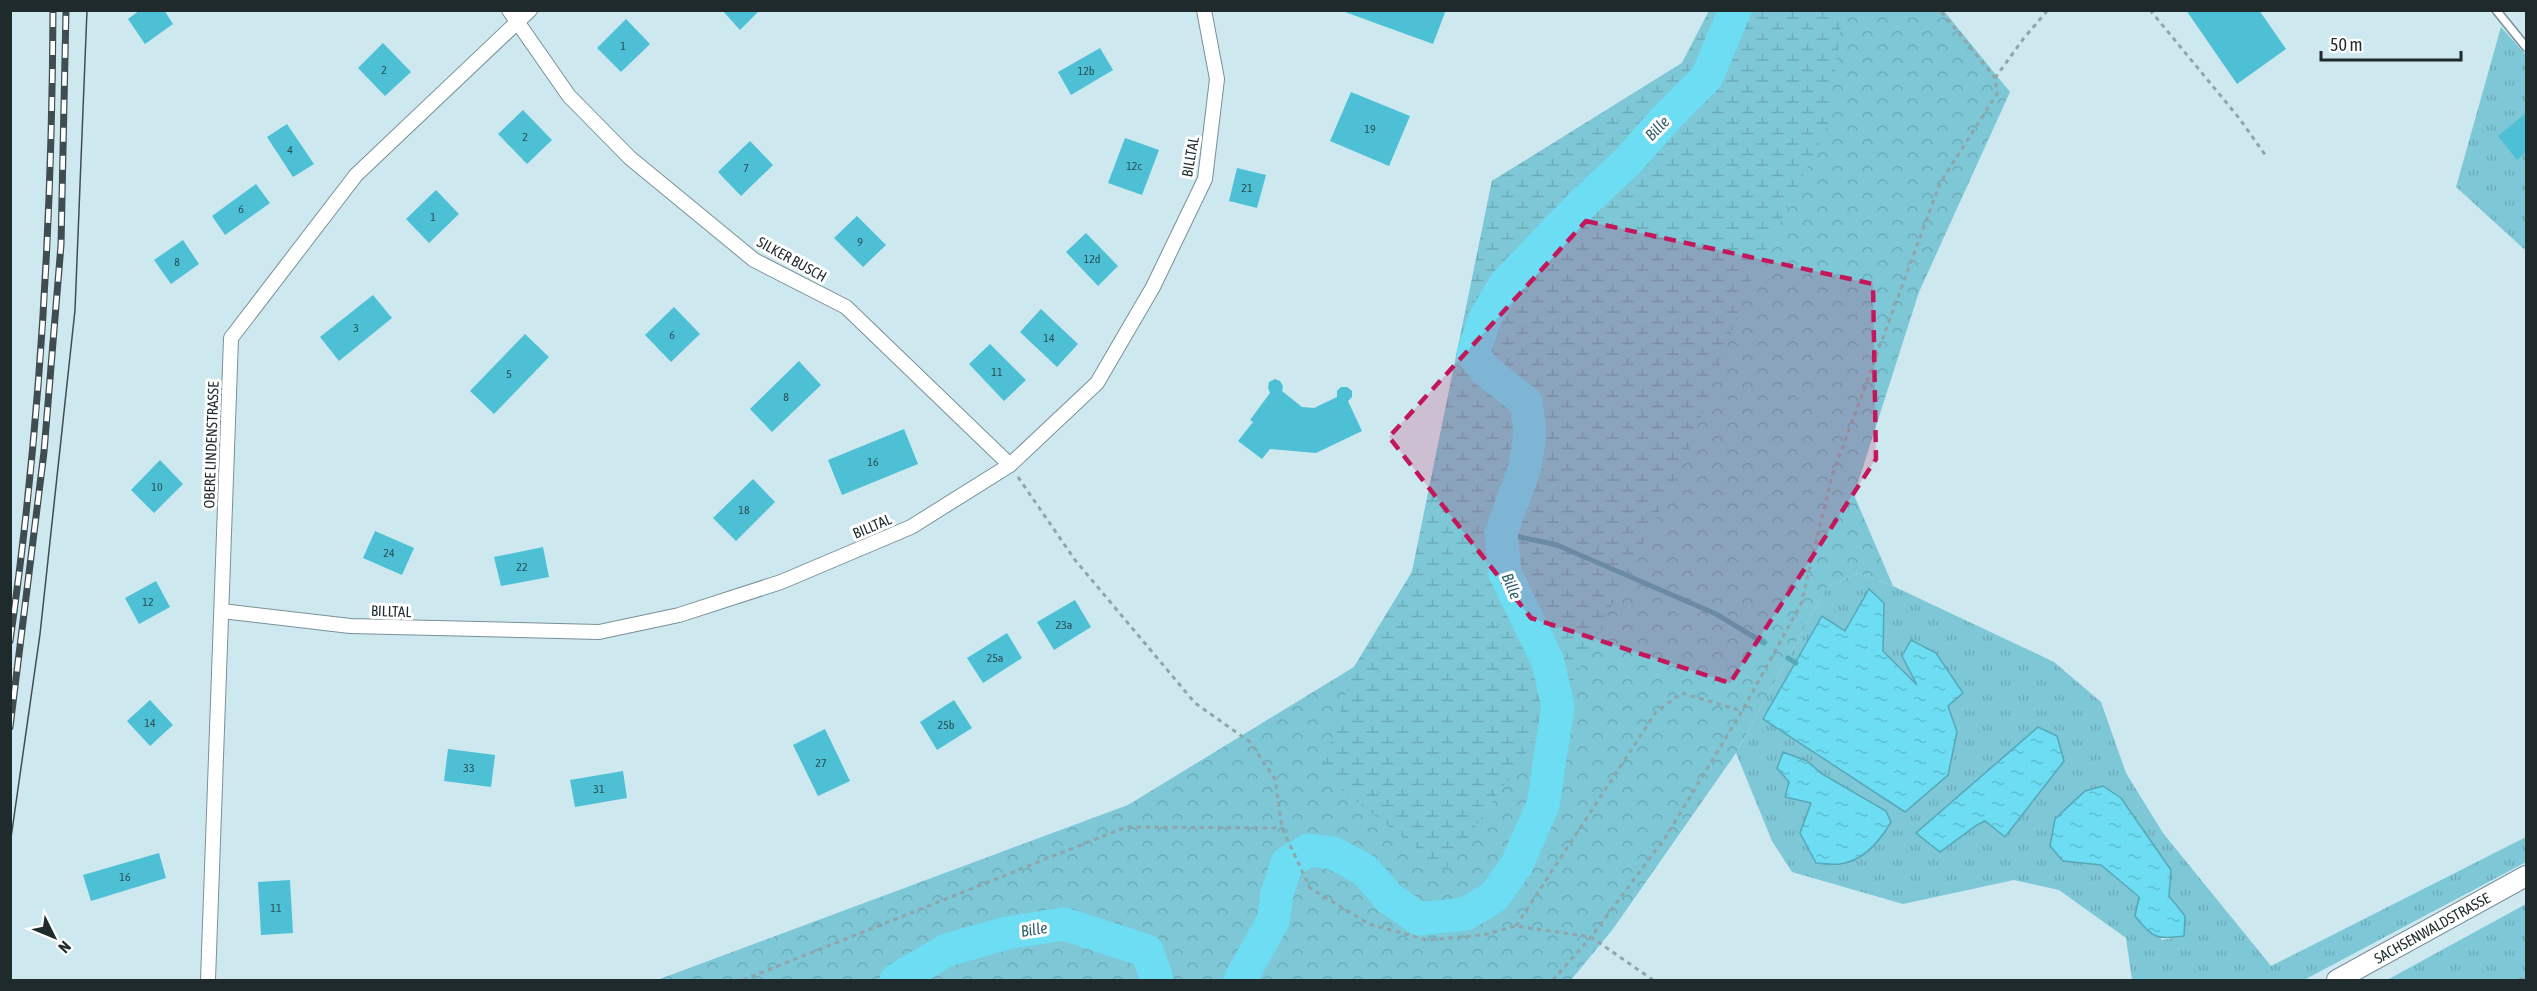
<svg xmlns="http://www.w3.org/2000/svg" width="2537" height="991" font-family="'Asap Condensed',sans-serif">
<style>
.grass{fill:url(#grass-tufts);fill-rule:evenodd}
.forest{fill:url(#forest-crowns)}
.wetland{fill:url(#wetland-marsh)}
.water{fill:url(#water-ripples);stroke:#56a7b7;stroke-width:1.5}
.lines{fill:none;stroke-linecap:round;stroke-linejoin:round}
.stream{stroke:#56a7b7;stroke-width:5}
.river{stroke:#6dddf3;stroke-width:33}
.building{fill:#4dc0d6}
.lane-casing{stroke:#779197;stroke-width:10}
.street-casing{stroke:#779197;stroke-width:16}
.secondary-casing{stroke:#779197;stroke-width:22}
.path{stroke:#8fa5aa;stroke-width:3;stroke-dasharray:4.5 4.5;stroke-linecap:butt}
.lane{stroke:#fff;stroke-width:7}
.street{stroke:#fff;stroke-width:14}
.secondary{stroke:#fff;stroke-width:20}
.tram{stroke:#3f4d50;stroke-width:1.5}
.rail-casing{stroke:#3f4d50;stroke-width:7}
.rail{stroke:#fff;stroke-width:4.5;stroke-dasharray:14;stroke-linecap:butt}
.marked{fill:#c2185b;fill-opacity:0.2;stroke:#c2185b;stroke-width:4.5;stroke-dasharray:12 8;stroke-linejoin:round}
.labels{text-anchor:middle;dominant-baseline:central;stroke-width:6;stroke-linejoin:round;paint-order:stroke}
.number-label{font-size:12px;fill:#2a5056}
.street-label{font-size:15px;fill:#1f2a2c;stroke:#fff}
.water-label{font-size:16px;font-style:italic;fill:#30606a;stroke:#fff}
</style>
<defs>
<pattern id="grass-tufts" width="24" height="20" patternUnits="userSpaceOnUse" patternTransform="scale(1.5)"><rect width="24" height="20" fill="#7ec7d7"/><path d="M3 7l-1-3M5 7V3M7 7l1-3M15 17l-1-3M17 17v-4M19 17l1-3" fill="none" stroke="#6cabb9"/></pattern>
<pattern id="forest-crowns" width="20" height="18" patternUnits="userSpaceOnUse" patternTransform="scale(1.5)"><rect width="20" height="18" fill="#7ec7d7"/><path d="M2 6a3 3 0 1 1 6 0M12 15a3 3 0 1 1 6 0" fill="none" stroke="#6cabb9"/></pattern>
<pattern id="wetland-marsh" width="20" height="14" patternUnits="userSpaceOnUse" patternTransform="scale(1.5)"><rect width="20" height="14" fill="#7ec7d7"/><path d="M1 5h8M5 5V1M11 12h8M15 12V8" fill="none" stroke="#6cabb9"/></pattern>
<pattern id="water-ripples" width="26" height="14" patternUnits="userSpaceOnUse" patternTransform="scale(1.5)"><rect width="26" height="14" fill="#6dddf3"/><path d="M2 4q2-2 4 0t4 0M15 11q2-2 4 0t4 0" fill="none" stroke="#5ebed0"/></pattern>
</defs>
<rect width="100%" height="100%" fill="#cde9ef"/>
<g class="grass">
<polygon points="2501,27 2526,55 2526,247 2524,249 2456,187"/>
<path d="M1858,573L1893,586L2054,662L2101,702L2126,773L2163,833L2271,966L2526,837V862L2304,980H2132L2126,938L2059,890L2014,880L1903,904L1792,872L1772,841L1736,753L1826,588ZM1869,590L1884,603L1882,651L1918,687L1902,656L1911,640L1948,706L1957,732L1822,617L1845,631ZM2037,728L2005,836L1985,821L1977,825L1916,833ZM1807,761L1882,837L1859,857L1812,802L1786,797L1789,782ZM2101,865L2171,870L2169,896L2185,916L2184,936L2162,940L2139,898Z"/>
<polygon points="2526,904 2526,980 2387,980"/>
</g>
<polygon class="forest" points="1709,11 1944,11 2010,92 1919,292 1854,495 1893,586 1858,573 1826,588 1736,753 1613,929 1571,980 657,980 1128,805 1354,667 1412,572 1492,181 1682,63"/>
<polygon class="wetland" points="1709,11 1843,11 1828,125 1749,285 1685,460 1567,694 1445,870 1321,774 1354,667 1412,572 1492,181 1682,63"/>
<g class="water">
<polygon points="1869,589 1884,603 1883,651 1917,685 1902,656 1911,640 1936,653 1963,693 1948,706 1957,732 1948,775 1905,812 1763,719 1822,616 1845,631"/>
<polygon points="2038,727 2057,736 2064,761 2005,837 1985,821 1977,825 1940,852 1916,833"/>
<path d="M1783,752L1807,761L1822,774L1886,811L1891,822C1880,841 1863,861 1840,864C1833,865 1824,863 1816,863L1800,833L1811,803L1785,797L1789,782L1777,768Z"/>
<path d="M2103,786L2121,798L2171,870L2169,896L2185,916L2184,936C2157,940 2152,938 2135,916L2139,897L2101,865L2063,861L2050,846L2055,819L2085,791Z"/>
</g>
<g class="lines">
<g class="stream">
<polyline points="1501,533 1557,545 1716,614 1764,643"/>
<polyline points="1788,658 1796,663"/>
</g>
<g class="river">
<polyline points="896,980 947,950 1007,933 1064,924 1147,951 1157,980"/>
<polyline points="1240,980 1273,921 1277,894 1287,863 1309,850 1333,853 1365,870 1389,898 1419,919 1465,914 1494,897 1517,864 1543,805 1558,706 1548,662 1505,573 1501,533 1525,467 1530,433 1526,402 1485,370 1473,354 1485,318 1506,283 1581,205 1628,161 1666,118 1707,77 1735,10"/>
</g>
</g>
<g class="building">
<polygon points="140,10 164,10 173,24 145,44 128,19"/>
<polygon points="722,10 760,10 740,30"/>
<polygon points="1345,10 1446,10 1433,44 1345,12"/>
<polygon points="2186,10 2259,10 2286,49 2237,84"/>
<polygon points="626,19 650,44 621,72 597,48"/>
<polygon points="383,43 411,72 385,96 358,68"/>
<polygon points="1100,48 1113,70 1071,95 1058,72"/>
<polygon points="1351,92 1410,116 1389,166 1330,141"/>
<polygon points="523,110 552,140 527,164 498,134"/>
<polygon points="2526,113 2526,152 2517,160 2498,136"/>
<polygon points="287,124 314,164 293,177 267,137"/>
<polygon points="1125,138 1159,150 1142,195 1108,183"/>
<polygon points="750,141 773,165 741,196 718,172"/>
<polygon points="1237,168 1266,175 1257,208 1229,201"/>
<polygon points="256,184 270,203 225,235 212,216"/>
<polygon points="436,190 459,214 429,243 406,219"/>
<polygon points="857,216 886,245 863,267 834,238"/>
<polygon points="1086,233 1118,266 1098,286 1066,252"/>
<polygon points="183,240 199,264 171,284 154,260"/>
<polygon points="373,295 392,318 339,361 320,337"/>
<polygon points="674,307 700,334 671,362 645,335"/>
<polygon points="1041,309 1078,344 1057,367 1020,332"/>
<polygon points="525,334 549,357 494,414 470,391"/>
<polygon points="990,344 1026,380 1004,401 969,364"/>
<polygon points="799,361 821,385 772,432 750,409"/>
<polygon points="1275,379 1280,381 1283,386 1282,391 1302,407 1314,408 1337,397 1337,391 1341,387 1347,387 1352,391 1352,397 1348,401 1362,431 1316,453 1270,449 1262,459 1238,441 1253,422 1250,420 1270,393 1268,388 1269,382"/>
<polygon points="904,429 918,464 842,495 828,460"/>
<polygon points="160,460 183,484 154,513 131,490"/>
<polygon points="753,479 775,502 736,541 713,518"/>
<polygon points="375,531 414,548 402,575 363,558"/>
<polygon points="543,547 549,577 501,586 494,557"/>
<polygon points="156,581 170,607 139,624 125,598"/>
<polygon points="1075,600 1091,627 1054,650 1037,622"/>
<polygon points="1007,633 1022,658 983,683 967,658"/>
<polygon points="150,700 173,725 150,746 127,721"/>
<polygon points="954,700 972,728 937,750 920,722"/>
<polygon points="825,729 850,781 818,796 793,745"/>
<polygon points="448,749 495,755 491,787 444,781"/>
<polygon points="623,771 627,798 575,807 570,780"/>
<polygon points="159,853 166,878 91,901 83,875"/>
<polygon points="290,880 293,933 261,935 258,882"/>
</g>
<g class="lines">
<defs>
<polyline id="lane" points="2496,10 2526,47"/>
<g id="street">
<polyline points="509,10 569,96 630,158 754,260 846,307 1010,465"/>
<polyline points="222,611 350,626 599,632 679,615 781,582 911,527 1010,465 1097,383 1153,287 1205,179 1217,79 1204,10"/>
<polyline points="208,980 231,338 356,175 530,10"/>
</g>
<polyline id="secondary" points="2337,980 2526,876"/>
</defs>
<use href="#lane" class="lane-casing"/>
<use href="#street" class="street-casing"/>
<use href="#secondary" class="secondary-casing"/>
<g class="path">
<polyline points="2150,10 2239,118 2266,156"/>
<polyline points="1995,78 2024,38 2048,10"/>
<polyline points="1018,477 1075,560 1195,703 1250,742 1275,779 1282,828 1310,888 1369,924 1427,940 1483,935 1516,926 1591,937 1653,980"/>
<polyline points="1516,926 1656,712 1682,693 1742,711"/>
<polyline points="743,980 1126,827 1282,828"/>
<polyline points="1553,980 1591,937 1667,835 1742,711 1801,604 1832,476 1940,183 1997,94 1995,78 1940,10"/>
<polyline points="2519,980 2526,977"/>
</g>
<use href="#lane" class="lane"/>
<use href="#street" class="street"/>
<use href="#secondary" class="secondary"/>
<polyline class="tram" points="10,845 40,634 75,310 87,10"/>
<defs>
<g id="rail">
<path d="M10,641C40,432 52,221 53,10"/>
<polyline points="10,727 44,452 61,245 66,10"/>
</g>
</defs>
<use href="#rail" class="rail-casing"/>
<use href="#rail" class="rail"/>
</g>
<path class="marked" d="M1586,221L1873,284L1876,459L1730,683L1531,618L1389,437Z"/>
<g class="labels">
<g class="number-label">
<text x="623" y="46">1</text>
<text x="384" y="70">2</text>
<text x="1086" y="71">12b</text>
<text x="1370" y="129">19</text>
<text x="525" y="137">2</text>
<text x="290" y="150">4</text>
<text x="1134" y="166">12c</text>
<text x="746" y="168">7</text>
<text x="1247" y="188">21</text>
<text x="241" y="209">6</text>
<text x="433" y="217">1</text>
<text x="860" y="242">9</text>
<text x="1092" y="259">12d</text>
<text x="177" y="262">8</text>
<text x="356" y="328">3</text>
<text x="672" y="335">6</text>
<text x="1049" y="338">14</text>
<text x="997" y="372">11</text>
<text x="509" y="374">5</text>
<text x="786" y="397">8</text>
<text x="873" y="462">16</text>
<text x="157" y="487">10</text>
<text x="744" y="510">18</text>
<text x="389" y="553">24</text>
<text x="522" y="567">22</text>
<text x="148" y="602">12</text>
<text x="1064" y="625">23a</text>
<text x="995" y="658">25a</text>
<text x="150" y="723">14</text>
<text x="946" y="725">25b</text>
<text x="821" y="763">27</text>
<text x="469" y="768">33</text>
<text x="599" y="789">31</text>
<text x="125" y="877">16</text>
<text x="276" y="908">11</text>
</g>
<g class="street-label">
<text transform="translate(1190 157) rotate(-80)">BILLTAL</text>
<text transform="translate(792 259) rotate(29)">SILKER BUSCH</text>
<text transform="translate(211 445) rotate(-88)">OBERE LINDENSTRASSE</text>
<text transform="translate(872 526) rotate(-23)">BILLTAL</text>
<text transform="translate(391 611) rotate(2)">BILLTAL</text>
<text transform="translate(2432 928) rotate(-29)">SACHSENWALDSTRASSE</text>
</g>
<g class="water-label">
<text transform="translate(1657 128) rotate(-46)">Bille</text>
<text transform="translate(1512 586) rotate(67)">Bille</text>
<text transform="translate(1034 929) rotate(-9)">Bille</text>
</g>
</g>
<rect width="2537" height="991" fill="none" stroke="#1f2a2c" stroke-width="24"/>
<g transform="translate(54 937) rotate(133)" stroke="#ffffff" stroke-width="4.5" paint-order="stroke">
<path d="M0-4.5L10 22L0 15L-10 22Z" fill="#1f2a2c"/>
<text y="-9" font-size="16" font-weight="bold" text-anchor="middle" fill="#1f2a2c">N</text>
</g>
<path d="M2321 51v9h140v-9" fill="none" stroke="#1f2a2c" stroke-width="3"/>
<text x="2330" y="51" font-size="18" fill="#1f2a2c" stroke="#ffffff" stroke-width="4.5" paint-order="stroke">50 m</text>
</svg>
